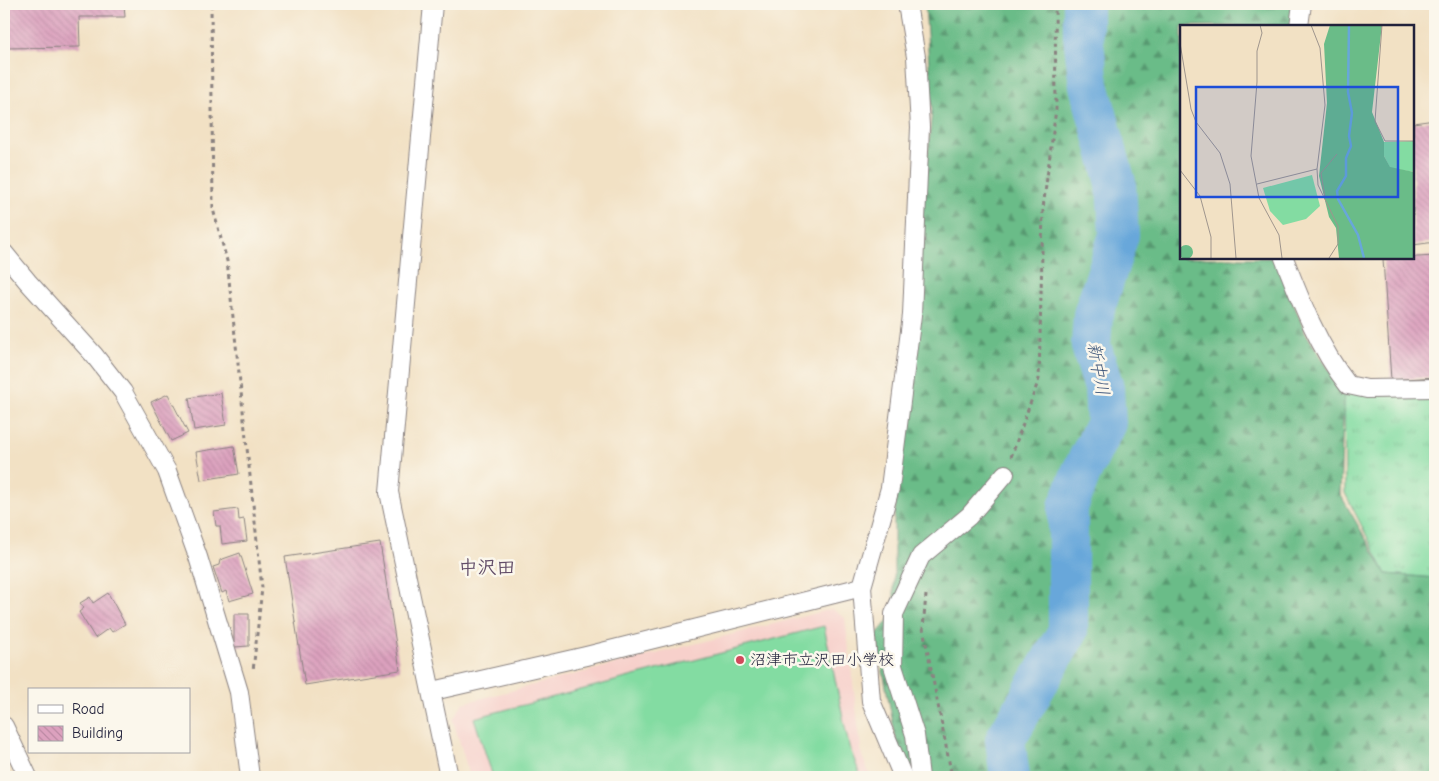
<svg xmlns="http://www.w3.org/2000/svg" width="1439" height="781" font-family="'Comic Neue','Klee One',sans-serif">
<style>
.built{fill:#f7d0cb}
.grass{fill:url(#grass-tufts);stroke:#527f6e}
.forest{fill:url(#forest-firs);stroke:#466f62}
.pitch{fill:#83dca2;stroke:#527f6e}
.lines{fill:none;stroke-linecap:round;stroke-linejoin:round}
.river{stroke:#68a7da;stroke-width:40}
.building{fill:url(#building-back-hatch)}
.minor-casing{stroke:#8a8280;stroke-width:20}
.path{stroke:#8a8280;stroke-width:3;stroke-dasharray:4 4;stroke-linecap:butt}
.minor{stroke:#fff;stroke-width:18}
.poi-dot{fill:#d1495b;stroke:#fbf7ec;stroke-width:2}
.labels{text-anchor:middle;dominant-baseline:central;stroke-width:5;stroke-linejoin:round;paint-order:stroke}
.poi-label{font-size:16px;fill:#22223b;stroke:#fbf7ec;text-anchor:start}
.water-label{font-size:18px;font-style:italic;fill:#3e577b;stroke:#fbf7ec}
.quarter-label{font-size:19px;font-weight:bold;fill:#634e69;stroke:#fbf7ec}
.inset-river{fill:none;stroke:#68a7da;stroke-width:2.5}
.inset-road{fill:none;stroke:#9f958d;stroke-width:1}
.view{fill:#1d4ed8;fill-opacity:0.15;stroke:#1d4ed8;stroke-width:2.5}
.inset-edge{fill:none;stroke:#22223b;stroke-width:2.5}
</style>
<defs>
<pattern id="grass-tufts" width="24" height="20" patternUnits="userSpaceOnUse" patternTransform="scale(1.25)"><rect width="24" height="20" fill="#83dca2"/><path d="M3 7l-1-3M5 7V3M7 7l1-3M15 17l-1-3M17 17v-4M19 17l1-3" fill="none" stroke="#71bc8c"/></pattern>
<pattern id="forest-firs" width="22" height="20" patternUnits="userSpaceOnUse" patternTransform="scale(1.25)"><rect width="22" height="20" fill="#6abc88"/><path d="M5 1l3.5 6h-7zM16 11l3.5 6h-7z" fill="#579870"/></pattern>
<pattern id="building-back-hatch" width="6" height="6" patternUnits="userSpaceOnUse" patternTransform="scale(1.25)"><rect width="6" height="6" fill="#dca1be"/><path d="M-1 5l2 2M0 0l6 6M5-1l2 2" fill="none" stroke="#bc8aa4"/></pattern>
</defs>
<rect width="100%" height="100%" fill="#fbf7ec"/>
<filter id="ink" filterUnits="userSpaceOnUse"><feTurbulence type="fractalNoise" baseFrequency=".02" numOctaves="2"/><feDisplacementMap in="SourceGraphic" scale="10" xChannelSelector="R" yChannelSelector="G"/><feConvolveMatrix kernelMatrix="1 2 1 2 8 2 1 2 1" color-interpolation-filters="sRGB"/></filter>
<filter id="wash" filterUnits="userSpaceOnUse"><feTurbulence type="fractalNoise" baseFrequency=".0096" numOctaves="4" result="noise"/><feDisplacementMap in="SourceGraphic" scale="20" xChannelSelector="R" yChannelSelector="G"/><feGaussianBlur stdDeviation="1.12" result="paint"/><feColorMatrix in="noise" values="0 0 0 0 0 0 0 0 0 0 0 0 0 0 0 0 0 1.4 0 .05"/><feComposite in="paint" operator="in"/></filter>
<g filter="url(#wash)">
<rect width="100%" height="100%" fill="#f2e1c4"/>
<polygon class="built" points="832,609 845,618 862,756 871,777 470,777 453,720 463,703"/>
<polygon class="grass" points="1435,387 1435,578 1386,574 1345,493 1344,393"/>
<polygon class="forest" points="925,4 1302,4 1297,26 1182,26 1182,258 1275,258 1305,332 1344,393 1340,494 1386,574 1435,578 1435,777 908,777 897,744 876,635 894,614 894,522 932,110"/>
<polygon class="pitch" points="824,626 849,746 861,777 493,777 474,718"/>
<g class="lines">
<polyline class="river" points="1010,777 1005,740 1068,631 1068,507 1081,473 1106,423 1104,388 1091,346 1093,315 1119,235 1116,183 1089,85 1083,35 1083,4"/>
</g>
<g id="blocks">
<g class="building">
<polygon points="4,4 124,4 125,17 79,17 80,47 4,48"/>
<polygon points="1435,120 1435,242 1413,245 1413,123"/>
<polygon points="1435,256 1435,377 1391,380 1383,259"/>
<polygon points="221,393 226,425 194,430 189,398"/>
<polygon points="168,394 188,433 171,441 151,402"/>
<polygon points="234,446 239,474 201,480 196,452"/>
<polygon points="238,509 239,520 244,519 247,541 222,544 220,526 216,526 214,512"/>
<polygon points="380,543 400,670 305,685 285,557"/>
<polygon points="240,553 253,594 229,601 226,591 222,593 213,567 219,565 220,560"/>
<polygon points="108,593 125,624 112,632 109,628 95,638 79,612 84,608 80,603 90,597 93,603"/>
<polygon points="234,614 249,614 249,646 234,647"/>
</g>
</g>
</g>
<g filter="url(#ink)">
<use href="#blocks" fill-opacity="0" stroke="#8a8280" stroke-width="1"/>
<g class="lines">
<defs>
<g id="minor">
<polyline points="433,4 389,492 449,777"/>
<polyline points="1299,26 1302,4"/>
<polyline points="4,253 28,282 94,355 123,392 167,471 198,557 239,692 250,777"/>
<path d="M1284,258C1301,302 1319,348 1348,385L1367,389L1435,388"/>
<polyline points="433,691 586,656 862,587"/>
<polyline points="4,726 28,777"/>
<polyline points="903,777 871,701 862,587 890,488 912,315 920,127 916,57 907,4"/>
<polyline points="920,777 915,735 893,666 894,614 921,556 969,516 1005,474"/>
</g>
</defs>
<use href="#minor" class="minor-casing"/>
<g class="path">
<polyline points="211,4 213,209 227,261 262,588 253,671"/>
<polyline points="1011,457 1039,379 1043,208 1056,109 1055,4"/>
<polyline points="926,595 923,628 952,777"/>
</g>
<use href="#minor" class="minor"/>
</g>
</g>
<circle class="poi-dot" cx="740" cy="660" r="5"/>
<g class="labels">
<g class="poi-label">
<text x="750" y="660">沼津市立沢田小学校</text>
</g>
<g class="water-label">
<text transform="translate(1098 369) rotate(80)">新中川</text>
</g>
<g class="quarter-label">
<text x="487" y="568">中沢田</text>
</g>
</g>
<g transform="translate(1180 25)">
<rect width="234" height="234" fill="#f2e1c4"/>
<path d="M234,116V147L210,143L204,131V117Z" fill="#83dca2"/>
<path d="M150,0H202L192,87L204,117V131L210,142L234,147V233H159L156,203L149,192L139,151L147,78L144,19ZM-1 227a7 7 0 1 1 14 0a7 7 0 1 1-14 0Z" fill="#6abc88"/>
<path d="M132,150L140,181L126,194L103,200L90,186L83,163Z" fill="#83dca2"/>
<path class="inset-river" d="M169,0L168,67L172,88L169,111L171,121L166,133V151L157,166L158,174L178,210L184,233"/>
<path class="inset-road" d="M80,0L82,8L77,26V57L71,131L79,173L99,210L102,233M131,0L140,23L145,80L137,144L138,160L158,201V219L149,233M202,0L195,96L205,116H234M0,18L11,84L16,97L40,128L50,159L56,233M0,145L20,171L31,212V233M77,159L137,144M145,173L141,148L157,129"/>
<path class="view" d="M16,62H218V172H16Z"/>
<rect width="234" height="234" class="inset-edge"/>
</g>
<rect width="1439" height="781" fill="none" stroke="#fbf7ec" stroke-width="20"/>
<rect x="28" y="688" width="162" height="65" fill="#fbf7ec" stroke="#a4a2a5"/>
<rect x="38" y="705" width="25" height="8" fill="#ffffff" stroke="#a4a2a5"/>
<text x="72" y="714" font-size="15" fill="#22223b">Road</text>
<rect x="38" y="726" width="25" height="15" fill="url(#building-back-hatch)" stroke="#a4a2a5"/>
<text x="72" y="738" font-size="15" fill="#22223b">Building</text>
</svg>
